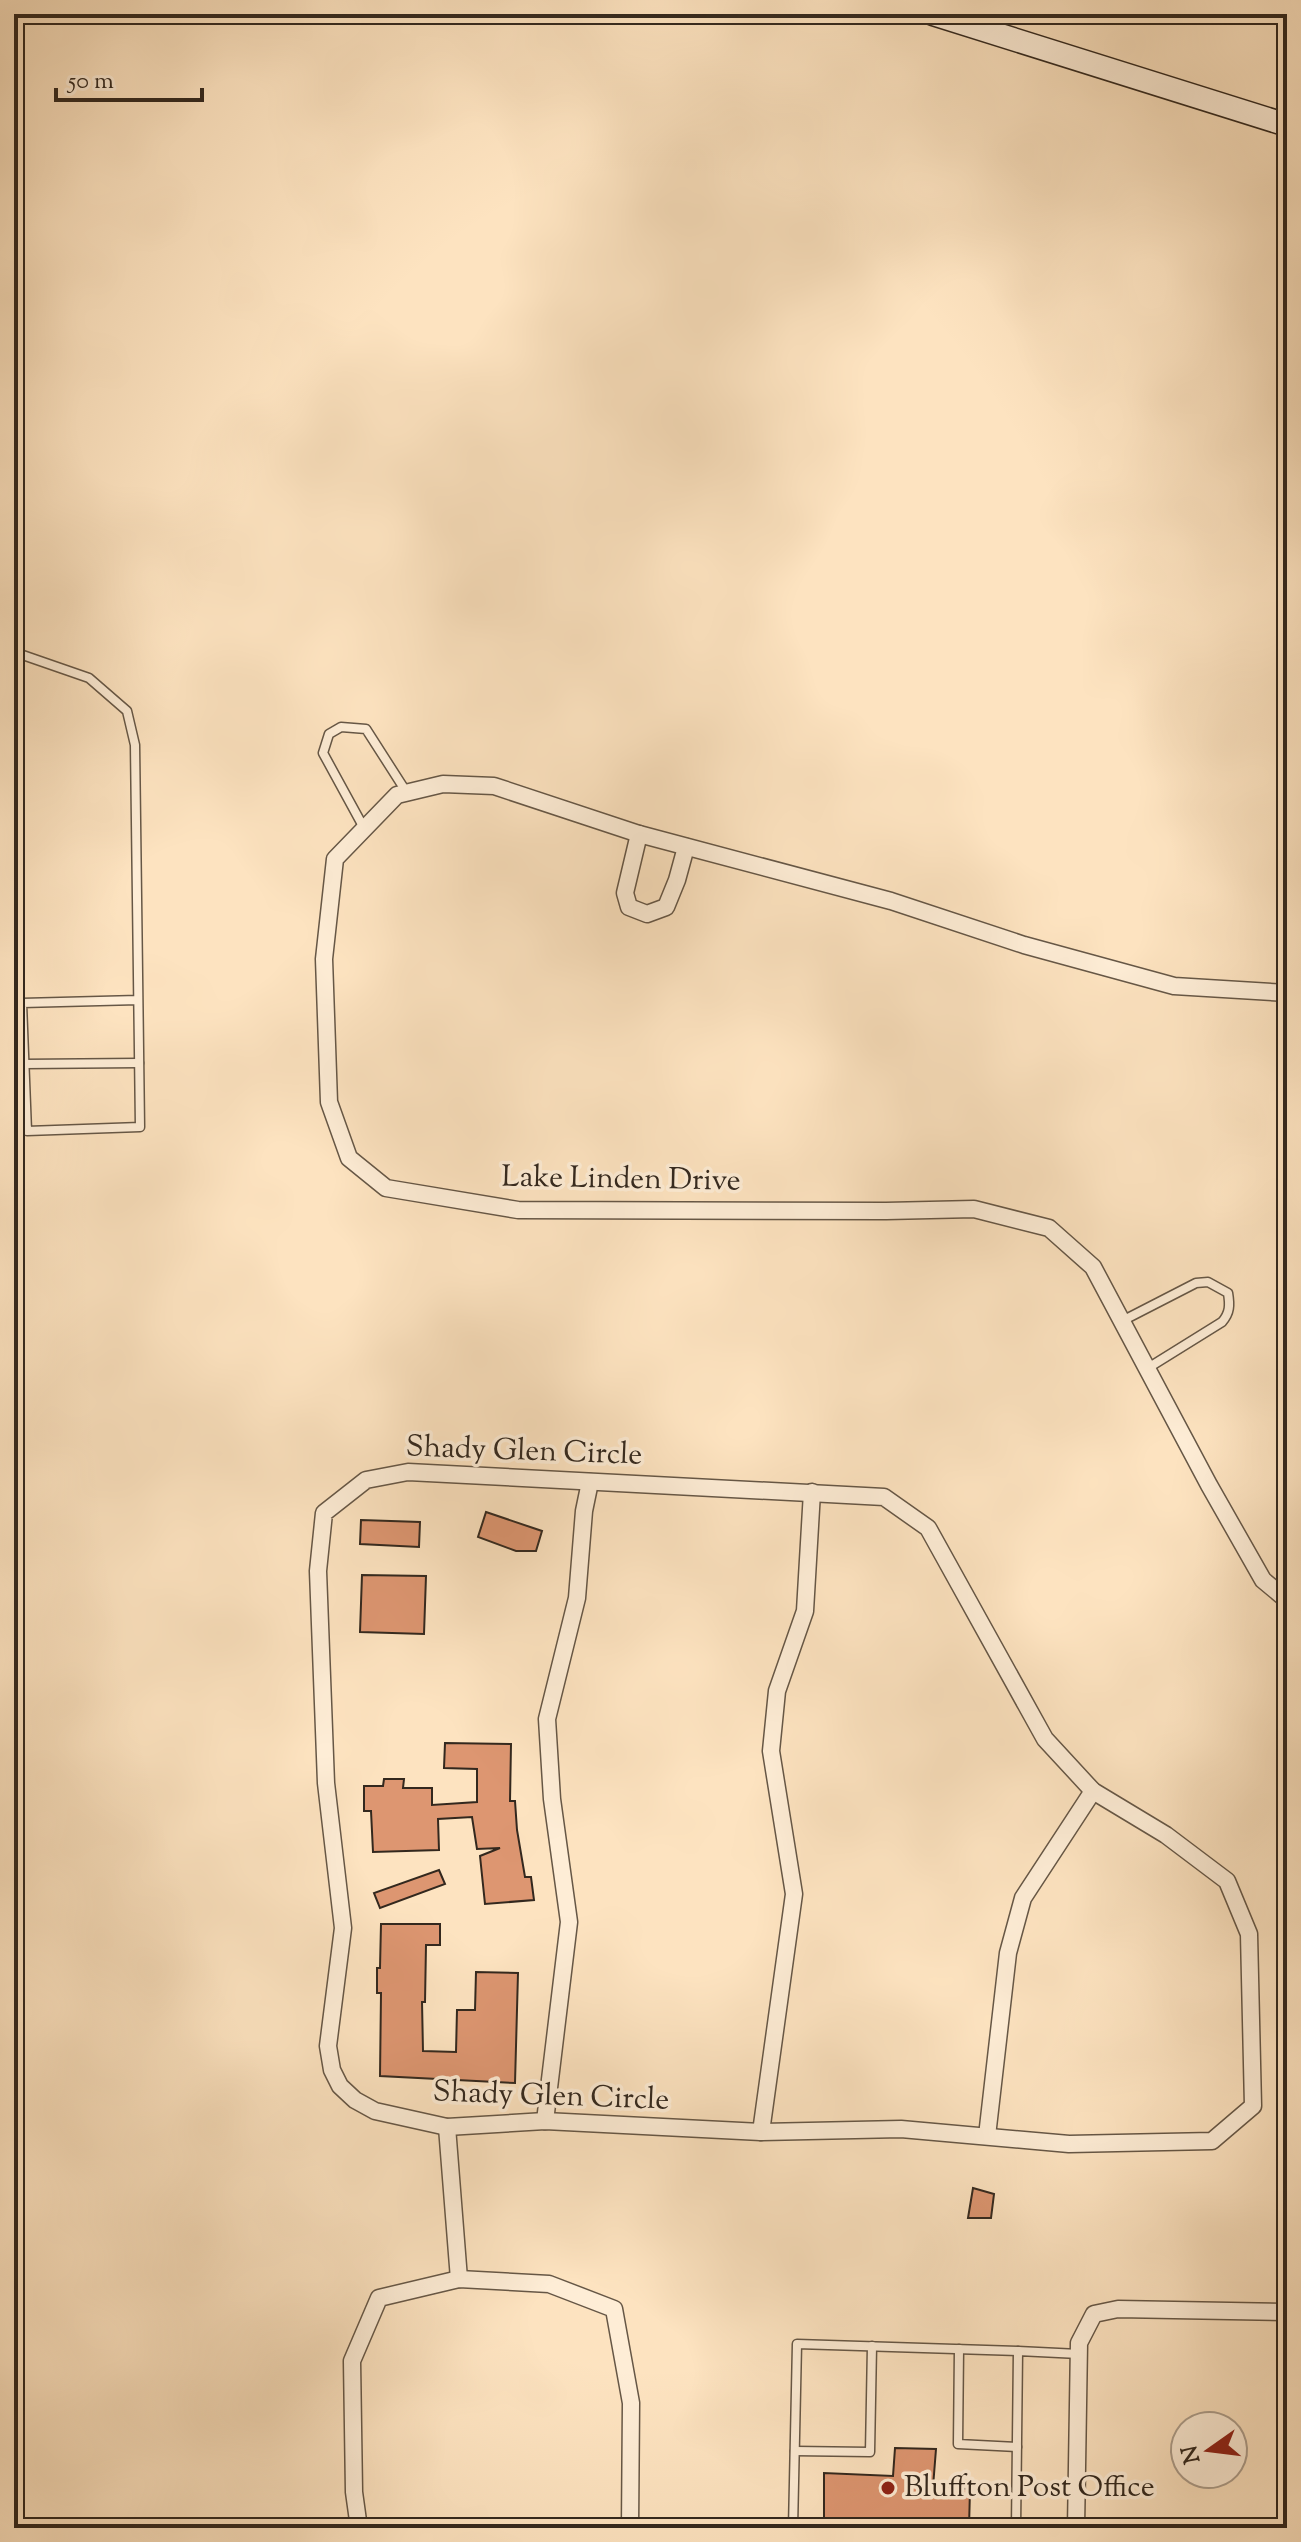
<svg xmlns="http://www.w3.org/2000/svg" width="1301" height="2542" font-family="'Sorts Mill Goudy',serif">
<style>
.building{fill:#dd9671;stroke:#33281e;stroke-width:2}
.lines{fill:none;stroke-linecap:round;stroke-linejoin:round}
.service-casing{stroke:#665746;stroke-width:11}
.minor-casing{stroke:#665746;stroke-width:19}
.secondary-casing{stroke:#33281e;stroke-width:25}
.service{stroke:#feedd6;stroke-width:8}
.minor{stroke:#feedd6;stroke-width:16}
.secondary{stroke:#feedd6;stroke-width:22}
.poi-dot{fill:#8f2418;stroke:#feedd6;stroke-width:3}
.labels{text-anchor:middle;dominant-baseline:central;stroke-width:7;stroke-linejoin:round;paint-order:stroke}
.street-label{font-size:30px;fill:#33281e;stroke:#feedd6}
.poi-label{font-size:30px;fill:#33281e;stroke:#feedd6;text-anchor:start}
</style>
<rect width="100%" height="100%" fill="#fde3c0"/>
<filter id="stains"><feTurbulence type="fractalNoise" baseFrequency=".0025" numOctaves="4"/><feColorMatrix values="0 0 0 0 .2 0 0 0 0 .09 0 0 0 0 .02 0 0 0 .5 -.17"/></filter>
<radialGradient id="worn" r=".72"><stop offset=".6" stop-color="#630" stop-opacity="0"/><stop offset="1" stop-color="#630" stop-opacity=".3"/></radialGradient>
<g class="building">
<polygon points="486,1512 542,1531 536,1551 516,1551 478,1537"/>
<polygon points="361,1520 420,1522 419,1547 360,1544"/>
<polygon points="362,1575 426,1576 424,1634 360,1632"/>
<polygon points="445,1743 511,1744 510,1801 515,1801 517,1830 525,1877 531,1877 534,1900 485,1904 480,1856 500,1848 477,1849 472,1817 438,1819 439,1850 373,1852 371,1811 364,1811 364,1786 383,1786 384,1779 404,1779 403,1788 432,1788 432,1805 477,1802 477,1769 444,1768"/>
<polygon points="439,1870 445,1884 380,1908 374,1893"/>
<polygon points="381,1924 440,1924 440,1945 426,1945 425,2002 422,2002 423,2051 456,2052 457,2010 475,2010 476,1972 518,1973 515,2083 380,2076 381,1993 377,1993 377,1968 380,1968"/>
<polygon points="973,2188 994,2194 991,2218 968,2218"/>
<polygon points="895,2448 936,2449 933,2487 970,2489 969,2528 824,2528 824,2473 893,2476"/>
</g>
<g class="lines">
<defs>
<g id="service">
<polyline points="14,652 89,678 127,711 135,745 140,1127 27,1131 22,1003 138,1000"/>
<polyline points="364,828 323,753 329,734 341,727 366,729 407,793"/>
<polyline points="24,1064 139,1063"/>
<path d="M1122,1321L1196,1283L1208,1282L1228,1293C1230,1305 1230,1313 1222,1322L1148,1368"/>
<polyline points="959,2349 958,2444 1017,2447"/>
<polyline points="795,2451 870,2452 872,2346"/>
<polyline points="793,2528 797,2344 1018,2351"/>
<polyline points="1016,2528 1018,2351 1079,2354"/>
</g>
<g id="minor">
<polyline points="639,834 625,893 629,907 647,914 666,907 677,880 686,847"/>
<polyline points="1287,993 1174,986 1024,945 891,901 639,834 494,786 443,784 397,795 335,859 324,959 329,1102 349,1158 386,1188 518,1210 886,1211 974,1209 1049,1228 1093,1267 1209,1485 1263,1580 1287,1600"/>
<polygon points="408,1472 884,1497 928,1528 1045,1739 1093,1791 1166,1835 1227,1881 1249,1934 1253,2106 1212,2141 1069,2144 901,2129 761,2132 545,2121 447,2127 375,2111 355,2100 340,2086 332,2070 328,2046 343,1928 326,1783 318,1571 324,1513 366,1480"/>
<polyline points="545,2121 569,1922 552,1799 547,1719 577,1598 584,1511 590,1482"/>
<polyline points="447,2127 459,2279"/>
<polyline points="761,2132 794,1894 771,1751 777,1691 805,1611 812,1492"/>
<polyline points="987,2136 1008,1953 1023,1898 1093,1791"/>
<polyline points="359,2528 354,2492 352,2361 379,2298 459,2279 549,2284 614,2309 631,2403 630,2528"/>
<polyline points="1076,2528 1079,2343 1094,2314 1118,2309 1287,2312"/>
</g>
<polyline id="secondary" points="933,14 1287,125"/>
</defs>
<use href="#service" class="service-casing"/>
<use href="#minor" class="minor-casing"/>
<use href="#secondary" class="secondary-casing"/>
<use href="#service" class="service"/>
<use href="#minor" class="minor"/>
<use href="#secondary" class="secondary"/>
</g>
<circle class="poi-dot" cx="888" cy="2488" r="8"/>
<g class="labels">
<g class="street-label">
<text transform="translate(621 1180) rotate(1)">Lake Linden Drive</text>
<text transform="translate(524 1452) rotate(2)">Shady Glen Circle</text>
<text transform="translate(551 2097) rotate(2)">Shady Glen Circle</text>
</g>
<g class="poi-label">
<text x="904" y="2488">Bluffton Post Office</text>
</g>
</g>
<rect width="1301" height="2542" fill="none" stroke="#fde3c0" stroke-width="48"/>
<rect x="16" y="16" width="1269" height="2510" fill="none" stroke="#33281e" stroke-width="4"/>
<rect x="24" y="24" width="1253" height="2494" fill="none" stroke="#33281e" stroke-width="2"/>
<g transform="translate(1209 2450) rotate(256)"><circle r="38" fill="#feedd6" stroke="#ad9e8c" stroke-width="2"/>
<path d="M0-6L14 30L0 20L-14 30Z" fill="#8f2418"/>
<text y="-12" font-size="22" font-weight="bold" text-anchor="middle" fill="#33281e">N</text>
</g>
<path d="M56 88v12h146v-12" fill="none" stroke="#33281e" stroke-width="4"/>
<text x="68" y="88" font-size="24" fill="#33281e" stroke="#feedd6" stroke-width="6" paint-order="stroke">50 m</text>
<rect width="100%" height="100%" filter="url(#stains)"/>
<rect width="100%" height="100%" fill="url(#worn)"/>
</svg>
